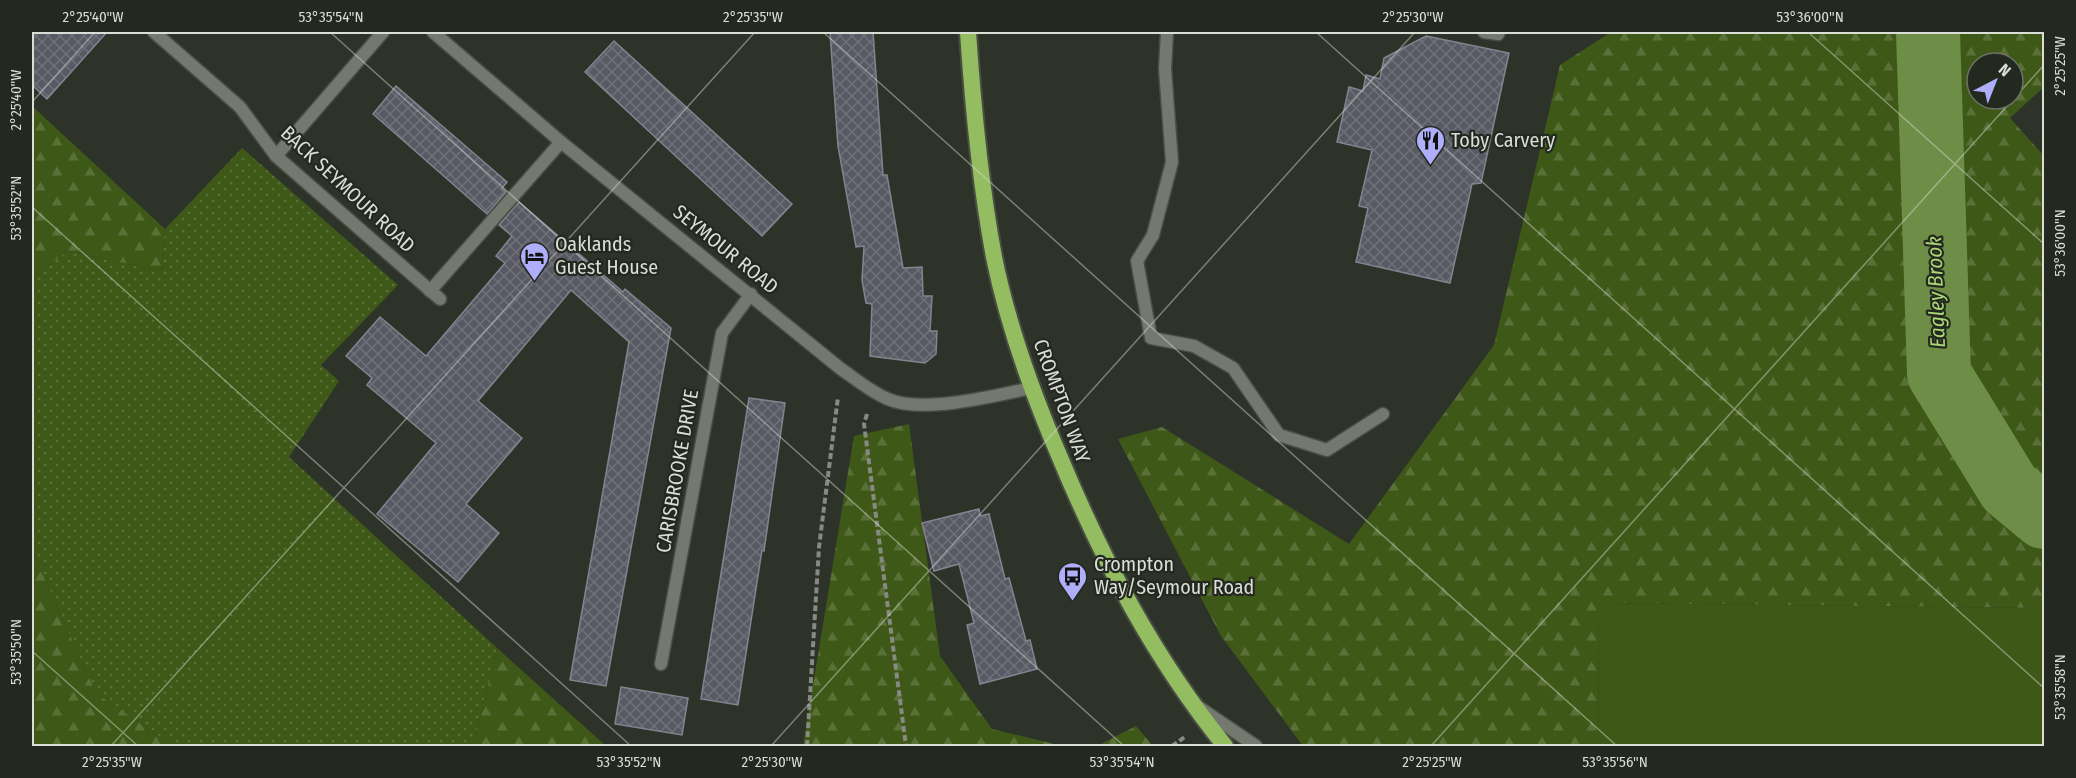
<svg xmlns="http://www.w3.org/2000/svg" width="2076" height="778" font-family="'Fira Sans Condensed',sans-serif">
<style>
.grass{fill:url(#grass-dots)}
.forest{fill:url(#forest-firs);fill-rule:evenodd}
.park{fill:#3e5917}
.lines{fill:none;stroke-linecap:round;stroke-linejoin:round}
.river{stroke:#6e8e47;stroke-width:64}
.building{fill:url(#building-cross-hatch);stroke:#848490;stroke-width:1.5}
.service-casing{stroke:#494e45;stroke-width:15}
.minor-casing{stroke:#494e45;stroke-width:15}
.trunk-casing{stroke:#494e45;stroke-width:20}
.path{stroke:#868a82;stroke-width:4;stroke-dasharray:6 3;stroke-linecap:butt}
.service{stroke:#73796e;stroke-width:12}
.minor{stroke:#73796e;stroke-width:12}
.trunk{stroke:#94bc60;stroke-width:16}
.ticks{fill:none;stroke:#daded7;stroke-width:1.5;stroke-opacity:0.45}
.labels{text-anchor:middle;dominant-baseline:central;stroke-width:4.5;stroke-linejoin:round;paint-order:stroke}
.poi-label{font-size:20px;fill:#daded7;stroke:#242920;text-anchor:start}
.street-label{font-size:20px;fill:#daded7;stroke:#242920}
.water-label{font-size:21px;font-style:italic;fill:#abd775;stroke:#242920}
.neatline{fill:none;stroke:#daded7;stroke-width:2}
.ticks-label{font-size:15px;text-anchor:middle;fill:#daded7}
</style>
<defs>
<pattern id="grass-dots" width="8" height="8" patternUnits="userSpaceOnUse" patternTransform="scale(1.5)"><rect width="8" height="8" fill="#3e5917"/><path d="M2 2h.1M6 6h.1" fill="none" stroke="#597038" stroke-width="1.8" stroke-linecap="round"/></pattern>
<pattern id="forest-firs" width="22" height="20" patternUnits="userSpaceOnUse" patternTransform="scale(1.5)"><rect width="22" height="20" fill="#3e5917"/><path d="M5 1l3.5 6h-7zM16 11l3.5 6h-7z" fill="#597038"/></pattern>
<pattern id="building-cross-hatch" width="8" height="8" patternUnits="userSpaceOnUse" patternTransform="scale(1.5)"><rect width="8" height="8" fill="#595964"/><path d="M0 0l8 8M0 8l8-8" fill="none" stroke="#707079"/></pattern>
</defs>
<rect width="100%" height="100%" fill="#2e3329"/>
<polygon class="grass" points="242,148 398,285 321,365 339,381 289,457 497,648 473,746 174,746 96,693 32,550 32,278 68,251 161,271 165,229"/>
<g class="forest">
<path d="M1611,32H2044V87L2010,118L2044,156V608L1599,603L1598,746H1303L1221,636L1118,439L1162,427L1349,544L1494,345L1560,65ZM1977,63H2013V99H1977Z"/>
<polygon points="32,106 165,229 161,271 68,251 32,278"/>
<polygon points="909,424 940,656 992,729 1063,746 803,746 854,436"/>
<polygon points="32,550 96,693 174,746 32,746"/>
<polygon points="497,648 606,746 473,746"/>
<polygon points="1136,726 1153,746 1097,746"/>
</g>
<polygon class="park" points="1599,603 2044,608 2044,746 1598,746"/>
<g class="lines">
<polyline class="river" points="1928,32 1939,374 2009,488 2044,517"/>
</g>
<g class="building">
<polygon points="32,32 107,32 47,99 32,85"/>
<polygon points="830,32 873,32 883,175 887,175 903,268 922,267 923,296 932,296 930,331 937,331 936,354 925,363 870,356 872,304 866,303 862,280 864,246 856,247 838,146"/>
<polygon points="1426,36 1509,53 1481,183 1472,184 1450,283 1356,262 1368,208 1359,206 1372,150 1337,142 1349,87 1363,91 1366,75 1380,79 1384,58"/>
<polygon points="614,41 792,204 762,236 585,72"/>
<polygon points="396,86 507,182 502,188 506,192 487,214 373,114"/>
<polygon points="519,202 623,292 625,289 671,328 606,686 570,680 629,342 571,290 478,401 522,438 466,504 499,533 458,582 377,514 436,443 367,385 372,378 346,356 380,317 426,356 505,263 496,256 512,236 499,225"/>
<polygon points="749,398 785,403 764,551 762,550 738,705 701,699"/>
<polygon points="979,509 980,516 989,514 1005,579 1009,578 1026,641 1030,640 1037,669 980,684 967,625 974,623 959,564 934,571 922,523"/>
<polygon points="621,687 688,698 682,735 615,724"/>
</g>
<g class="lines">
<defs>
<g id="service">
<polyline points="154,32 240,107 276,156 440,299"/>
<polyline points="1167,32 1165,69 1172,162 1153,235 1137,261 1151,338 1194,346 1233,368 1279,435 1327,450 1383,414"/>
<polyline points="276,156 383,32"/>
<polyline points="430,291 561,142"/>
<polyline points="1200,708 1256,746"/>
</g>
<g id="minor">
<path d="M433,32L561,142L841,369C857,380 871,392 888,399C921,414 995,396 1031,388"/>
<polyline points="1484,32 1498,34 1499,32"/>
<polyline points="661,664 722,333 751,294"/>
</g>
<path id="trunk" d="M968,32C973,107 980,183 994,257C1008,327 1033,395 1061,460C1104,563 1155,659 1225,746"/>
</defs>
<use href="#service" class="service-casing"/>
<use href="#minor" class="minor-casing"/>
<use href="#trunk" class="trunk-casing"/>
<g class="path">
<polyline points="867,414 864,424 906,746"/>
<polyline points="807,746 819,547 838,397"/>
<polyline points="1172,746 1186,736"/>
</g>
<use href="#service" class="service"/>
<use href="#minor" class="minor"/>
<use href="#trunk" class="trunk"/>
</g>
<path class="ticks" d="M330,32L1124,746M823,32L1617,746M1316,32L2044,688M1808,32L2044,244M32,102L95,32M32,207L631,746M32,651L138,746M111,746L755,32M771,746L1415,32M1431,746L2044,65"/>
<defs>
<symbol id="restaurant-pin" viewBox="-11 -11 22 30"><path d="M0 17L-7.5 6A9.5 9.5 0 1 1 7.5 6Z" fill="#aeaefa" stroke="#242920"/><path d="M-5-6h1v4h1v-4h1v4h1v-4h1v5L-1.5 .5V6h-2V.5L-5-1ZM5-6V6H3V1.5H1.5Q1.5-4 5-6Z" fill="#111"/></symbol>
<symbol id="hotel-pin" viewBox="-11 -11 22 30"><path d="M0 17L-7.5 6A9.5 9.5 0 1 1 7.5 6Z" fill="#aeaefa" stroke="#242920"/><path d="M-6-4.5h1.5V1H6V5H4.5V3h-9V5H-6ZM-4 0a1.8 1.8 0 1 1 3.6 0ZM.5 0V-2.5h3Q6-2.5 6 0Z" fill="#111"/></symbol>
<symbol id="bus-pin" viewBox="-11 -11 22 30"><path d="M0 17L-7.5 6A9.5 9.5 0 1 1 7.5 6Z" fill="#aeaefa" stroke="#242920"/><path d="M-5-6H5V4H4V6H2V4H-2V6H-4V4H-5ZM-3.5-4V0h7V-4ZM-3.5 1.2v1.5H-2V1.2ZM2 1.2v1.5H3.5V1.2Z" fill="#111"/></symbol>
</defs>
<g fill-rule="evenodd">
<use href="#restaurant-pin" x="1414" y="124" width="33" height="45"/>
<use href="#hotel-pin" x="518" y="240" width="33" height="45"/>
<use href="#bus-pin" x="1056" y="560" width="33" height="45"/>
</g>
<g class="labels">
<g class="poi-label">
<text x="1451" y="140">Toby Carvery</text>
<text x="555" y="244">Oaklands<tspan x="555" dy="23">Guest House</tspan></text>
<text x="1094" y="564">Crompton<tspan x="1094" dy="23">Way/Seymour Road</tspan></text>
</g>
<g class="street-label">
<text transform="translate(348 189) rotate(43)">BACK SEYMOUR ROAD</text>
<text transform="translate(726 249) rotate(39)">SEYMOUR ROAD</text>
<text transform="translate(1062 401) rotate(70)">CROMPTON WAY</text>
<text transform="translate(677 471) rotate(-80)">CARISBROOKE DRIVE</text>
</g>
<g class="water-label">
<text transform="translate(1936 292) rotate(-92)">Eagley Brook</text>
</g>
</g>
<rect width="2076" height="778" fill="none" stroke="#242920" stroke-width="66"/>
<g transform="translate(1995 81) rotate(42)"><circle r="28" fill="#242920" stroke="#6d7169" stroke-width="1.5"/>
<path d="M0-4.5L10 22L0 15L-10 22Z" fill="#aeaefa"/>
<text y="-9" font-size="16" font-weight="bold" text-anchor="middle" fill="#daded7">N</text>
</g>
<rect x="33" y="33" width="2010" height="712" class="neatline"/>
<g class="ticks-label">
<text x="93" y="22">2°25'40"W</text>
<text x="331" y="22">53°35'54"N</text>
<text x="753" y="22">2°25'35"W</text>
<text x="1413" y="22">2°25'30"W</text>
<text x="1810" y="22">53°36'00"N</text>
<text transform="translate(2060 66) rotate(-90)" y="5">2°25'25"W</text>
<text transform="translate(16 100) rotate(-90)" y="5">2°25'40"W</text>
<text transform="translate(16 208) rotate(-90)" y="5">53°35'52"N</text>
<text transform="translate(2060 243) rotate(-90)" y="5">53°36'00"N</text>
<text transform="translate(16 652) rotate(-90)" y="5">53°35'50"N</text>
<text transform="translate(2060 687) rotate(-90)" y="5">53°35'58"N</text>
<text x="112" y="767">2°25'35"W</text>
<text x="629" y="767">53°35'52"N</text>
<text x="772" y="767">2°25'30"W</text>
<text x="1122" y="767">53°35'54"N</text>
<text x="1432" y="767">2°25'25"W</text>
<text x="1615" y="767">53°35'56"N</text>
</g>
</svg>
